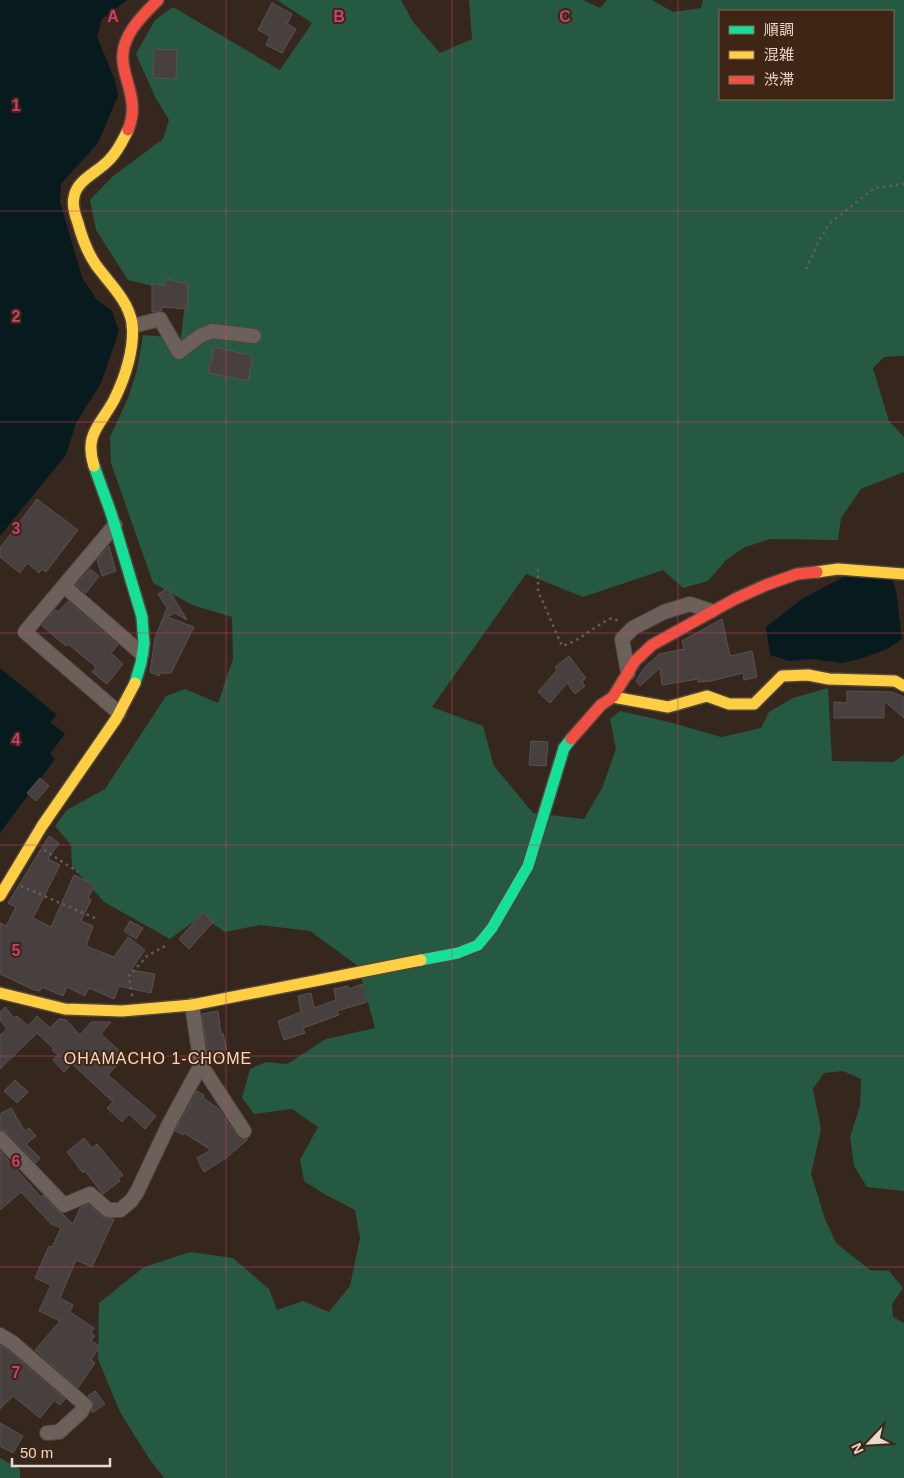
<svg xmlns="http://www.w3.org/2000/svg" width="904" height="1478" font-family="Helvetica,'Noto Sans JP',sans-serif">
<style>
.forest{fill:#255941;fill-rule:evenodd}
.water{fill:#071b1e}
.building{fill:#483f3f;stroke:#5a5152}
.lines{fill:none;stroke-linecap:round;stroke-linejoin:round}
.street-casing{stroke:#51453d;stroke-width:16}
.fast-casing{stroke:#51453d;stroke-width:14}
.slow-casing{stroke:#51453d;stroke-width:14}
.jam-casing{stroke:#51453d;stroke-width:14}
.path{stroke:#675d57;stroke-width:2.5;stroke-dasharray:2.5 4;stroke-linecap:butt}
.street{stroke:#6c615a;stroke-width:14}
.fast{stroke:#16e098;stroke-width:11}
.slow{stroke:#ffcf43;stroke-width:11}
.jam{stroke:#f24e42;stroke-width:11}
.grid{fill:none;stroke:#ca3e72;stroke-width:1;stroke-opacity:0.55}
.labels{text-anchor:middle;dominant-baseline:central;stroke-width:4;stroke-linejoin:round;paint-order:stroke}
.neighbourhood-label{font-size:16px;letter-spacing:1px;fill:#fad7c1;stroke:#3f2514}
.grid-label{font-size:16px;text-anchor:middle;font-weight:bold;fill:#ca3e72;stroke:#3f2514;stroke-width:4;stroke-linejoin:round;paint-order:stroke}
</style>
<rect width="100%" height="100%" fill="#35271e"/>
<g class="forest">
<path d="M277,0H401L413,22L440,53L472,39L469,0H583L600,8L607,0H652L673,12L701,8L703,0H904V356L884,357L873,368L889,421L904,437V472L861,489L841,518L838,540L770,539L745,547L726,560L708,581L683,588L663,570L583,597L526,574L432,707L483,726L494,766L533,813L584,819L602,788L616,749L610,719L620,711L669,722L721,737L761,728L769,712L793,698L828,688L832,761L894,762L904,754V1191L867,1187L854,1166L850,1137L860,1106L861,1079L843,1071L824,1073L813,1089L821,1129L811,1174L825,1219L836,1243L870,1270L889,1271L903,1288L892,1304L893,1317L904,1323V1478H164L148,1457L120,1412L98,1359L99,1303L144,1267L190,1252L233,1258L269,1289L277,1310L303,1301L329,1312L350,1286L360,1238L355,1210L326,1195L304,1181L300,1160L318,1127L292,1109L254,1114L242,1098L250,1069L266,1062L287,1064L326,1039L375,1028L358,966L310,931L260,925L225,932L201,916L170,939L104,902L72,866L71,845L55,826L67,810L105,789L166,696L185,689L218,703L233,659L232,617L192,605L153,583L111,463L110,437L128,398L137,370L143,335L181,338L186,294L128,280L96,230L90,200L112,177L163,139L169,120L155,97L136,54L155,20L173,7L280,70L312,23ZM720,11H893V99H720Z"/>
<polygon points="0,1458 20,1469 20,1478 0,1478"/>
</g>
<g class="water">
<polygon points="0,0 127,0 102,19 97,37 115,80 118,96 98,143 61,184 60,202 82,277 96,299 112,311 119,331 101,383 76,423 66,455 0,536"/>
<polygon points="845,576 892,579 896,590 902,639 887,649 863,658 843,663 810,659 789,661 770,655 766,627 802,599"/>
<polygon points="0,668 57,715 50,722 65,734 50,754 55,759 0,833"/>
</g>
<g class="building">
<polygon points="272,3 292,14 287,24 296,29 282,53 266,45 270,36 258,30"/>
<polygon points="154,49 177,50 176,79 153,78"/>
<polygon points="166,279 188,284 187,309 162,307 161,311 152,312 152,283 164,286"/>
<polygon points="214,347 253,356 248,381 208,373"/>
<polygon points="37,499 78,530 46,572 42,569 39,573 27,563 20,573 0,557 0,548"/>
<polygon points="109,546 116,571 102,576 97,560"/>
<polygon points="90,569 99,576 86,593 76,585"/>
<polygon points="168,588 187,620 175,613 167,617 194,627 171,673 161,673 159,676 150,672 155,638 167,608 158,594"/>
<polygon points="68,601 118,645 111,653 123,664 107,684 92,672 96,667 68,644 66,646 42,626 55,610 58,612"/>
<polygon points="722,619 730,656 752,651 757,677 744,680 743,673 711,681 698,682 698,679 662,685 660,668 640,686 636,681 644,668 659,654 684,649 682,641"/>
<polygon points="569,656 586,678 582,681 585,686 575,694 567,683 550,703 538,692 557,670 555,667"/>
<polygon points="847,691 892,692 904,697 904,718 884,701 884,718 834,718 834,702 847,703"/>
<polygon points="531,741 548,742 546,766 529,765"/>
<polygon points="40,778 49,786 36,801 27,793"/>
<polygon points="49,836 59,843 48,859 60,865 33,918 51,927 74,875 95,885 88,898 91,900 81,921 93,926 86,946 114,957 128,937 145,950 131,970 155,974 151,993 119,986 114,999 89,988 85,996 67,987 63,996 42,987 40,991 34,990 0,974 0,923 6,926 16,907 8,903"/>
<polygon points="203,912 213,922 189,949 179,939"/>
<polygon points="130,921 143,928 136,939 124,931"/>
<polygon points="362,984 367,1002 337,1011 339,1015 303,1028 305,1033 284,1040 278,1021 301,1012 298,996 311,993 314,1008 336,1000 334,989 348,986 349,989"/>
<polygon points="5,1007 14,1018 17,1016 28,1026 37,1016 50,1028 59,1019 66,1020 80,1035 91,1022 111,1022 101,1034 125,1056 108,1075 156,1116 145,1129 129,1114 122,1122 107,1108 113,1102 72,1064 64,1072 53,1060 58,1055 52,1050 54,1049 37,1033 0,1069 0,1035 7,1029 0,1020 0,1012"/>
<polygon points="218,1011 221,1034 223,1033 228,1056 209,1059 202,1014"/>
<polygon points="15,1080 28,1092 17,1103 4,1091"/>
<polygon points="197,1091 204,1095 203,1098 218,1108 237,1136 240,1139 248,1139 226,1158 204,1172 197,1158 211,1150 184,1133 183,1135 175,1131"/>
<polygon points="11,1108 25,1131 29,1128 36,1136 26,1144 40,1158 36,1163 6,1132 0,1129 0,1114"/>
<polygon points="84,1138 92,1148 97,1144 123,1175 118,1178 120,1181 103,1194 85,1171 83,1173 67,1152"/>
<polygon points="0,1151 41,1197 43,1195 58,1211 63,1214 73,1224 80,1208 88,1204 103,1217 114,1219 92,1267 76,1260 60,1298 73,1305 70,1312 94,1328 91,1333 95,1336 91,1341 100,1346 91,1360 95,1363 78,1388 35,1350 60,1321 39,1311 51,1285 35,1278 49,1246 52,1247 61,1228 51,1224 21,1192 0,1210"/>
<polygon points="0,1345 8,1350 65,1399 60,1405 55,1401 53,1402 40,1418 13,1396 0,1409"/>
<polygon points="95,1391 105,1404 92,1413 93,1402 88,1396"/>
<polygon points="0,1423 23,1436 13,1453 0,1446"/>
</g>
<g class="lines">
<defs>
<g id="street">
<polyline points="133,326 160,319 179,352 200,336 212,331 254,336"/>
<polyline points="115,525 25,632 119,713"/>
<polyline points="64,586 142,654"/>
<polyline points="628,673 622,639 633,628 664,612 690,604 711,611"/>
<polyline points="192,1005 201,1065 244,1131"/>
<polyline points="0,1138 64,1205 90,1194 108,1210 120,1210 131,1201 137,1192 169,1124 201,1065"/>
<polyline points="0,1335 13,1343 85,1405 81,1412 59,1432 47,1433"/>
</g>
<g id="fast">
<polyline points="94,466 111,513 142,617 144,644 141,663 135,683"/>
<polyline points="421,960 458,953 478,945 492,928 528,866 564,748 571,739"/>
</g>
<g id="slow">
<path d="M94,466C84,434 100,426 114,400C125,378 135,348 132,323C128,300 109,283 96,265C87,252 82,238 78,223C75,215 72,205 74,197C77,179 99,172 110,159C118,151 123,140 128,130"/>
<polyline points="817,572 838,569 904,574"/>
<polyline points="613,697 668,707 707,696 729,704 754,704 782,676 808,675 829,679 895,681 904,686"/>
<polyline points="0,896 42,826 116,719 135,683"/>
<polyline points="0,993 65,1009 122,1011 192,1005 421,960"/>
</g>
<g id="jam">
<path d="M128,130C142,96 117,74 124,47C129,28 145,13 158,0"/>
<polyline points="571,739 601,705 613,697 635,661 652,645 735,599 766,585 797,574 817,572"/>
</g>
</defs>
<use href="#street" class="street-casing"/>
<use href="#fast" class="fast-casing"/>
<use href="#slow" class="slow-casing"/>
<use href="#jam" class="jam-casing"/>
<g class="path">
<polyline points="806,269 821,237 830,223 875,188 904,184"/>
<path d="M538,569V591L562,646C580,641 594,626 612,618L621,622"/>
<polyline points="44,850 78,872"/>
<polyline points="21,886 97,919"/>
<polyline points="132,996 129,976 147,956 167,945"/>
</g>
<use href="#street" class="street"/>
<use href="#fast" class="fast"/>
<use href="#slow" class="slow"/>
<use href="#jam" class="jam"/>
</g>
<path class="grid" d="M226,0V1478M452,0V1478M678,0V1478M0,211H904M0,422H904M0,633H904M0,845H904M0,1056H904M0,1267H904"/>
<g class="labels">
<g class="neighbourhood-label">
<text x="158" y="1058">OHAMACHO 1-CHOME</text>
</g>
</g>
<g class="grid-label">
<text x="113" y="22">A</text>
<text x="339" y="22">B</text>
<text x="565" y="22">C</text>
<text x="16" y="111">1</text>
<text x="16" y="322">2</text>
<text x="16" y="534">3</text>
<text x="16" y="745">4</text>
<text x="16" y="956">5</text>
<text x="16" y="1167">6</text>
<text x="16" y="1378">7</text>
</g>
<rect x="719" y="10" width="175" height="90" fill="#3f2514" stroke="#836d5e"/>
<rect x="729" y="26" width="25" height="8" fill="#16e098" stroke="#836d5e"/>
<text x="764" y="35" font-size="15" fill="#e9d8cd">順調</text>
<rect x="729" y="51" width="25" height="8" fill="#ffcf43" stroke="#836d5e"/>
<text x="764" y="60" font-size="15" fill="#e9d8cd">混雑</text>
<rect x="729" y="76" width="25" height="8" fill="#f24e42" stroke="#836d5e"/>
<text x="764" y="85" font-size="15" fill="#e9d8cd">渋滞</text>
<g transform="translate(869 1443) rotate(245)" stroke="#3f2514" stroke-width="4" paint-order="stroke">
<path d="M0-4L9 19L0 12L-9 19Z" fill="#e9d8cd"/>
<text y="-8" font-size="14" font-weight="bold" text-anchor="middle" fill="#e9d8cd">N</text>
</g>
<path d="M12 1458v8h98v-8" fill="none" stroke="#e9d8cd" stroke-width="2.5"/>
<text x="20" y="1458" font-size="15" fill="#e9d8cd" stroke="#3f2514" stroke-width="4" paint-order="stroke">50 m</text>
</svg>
